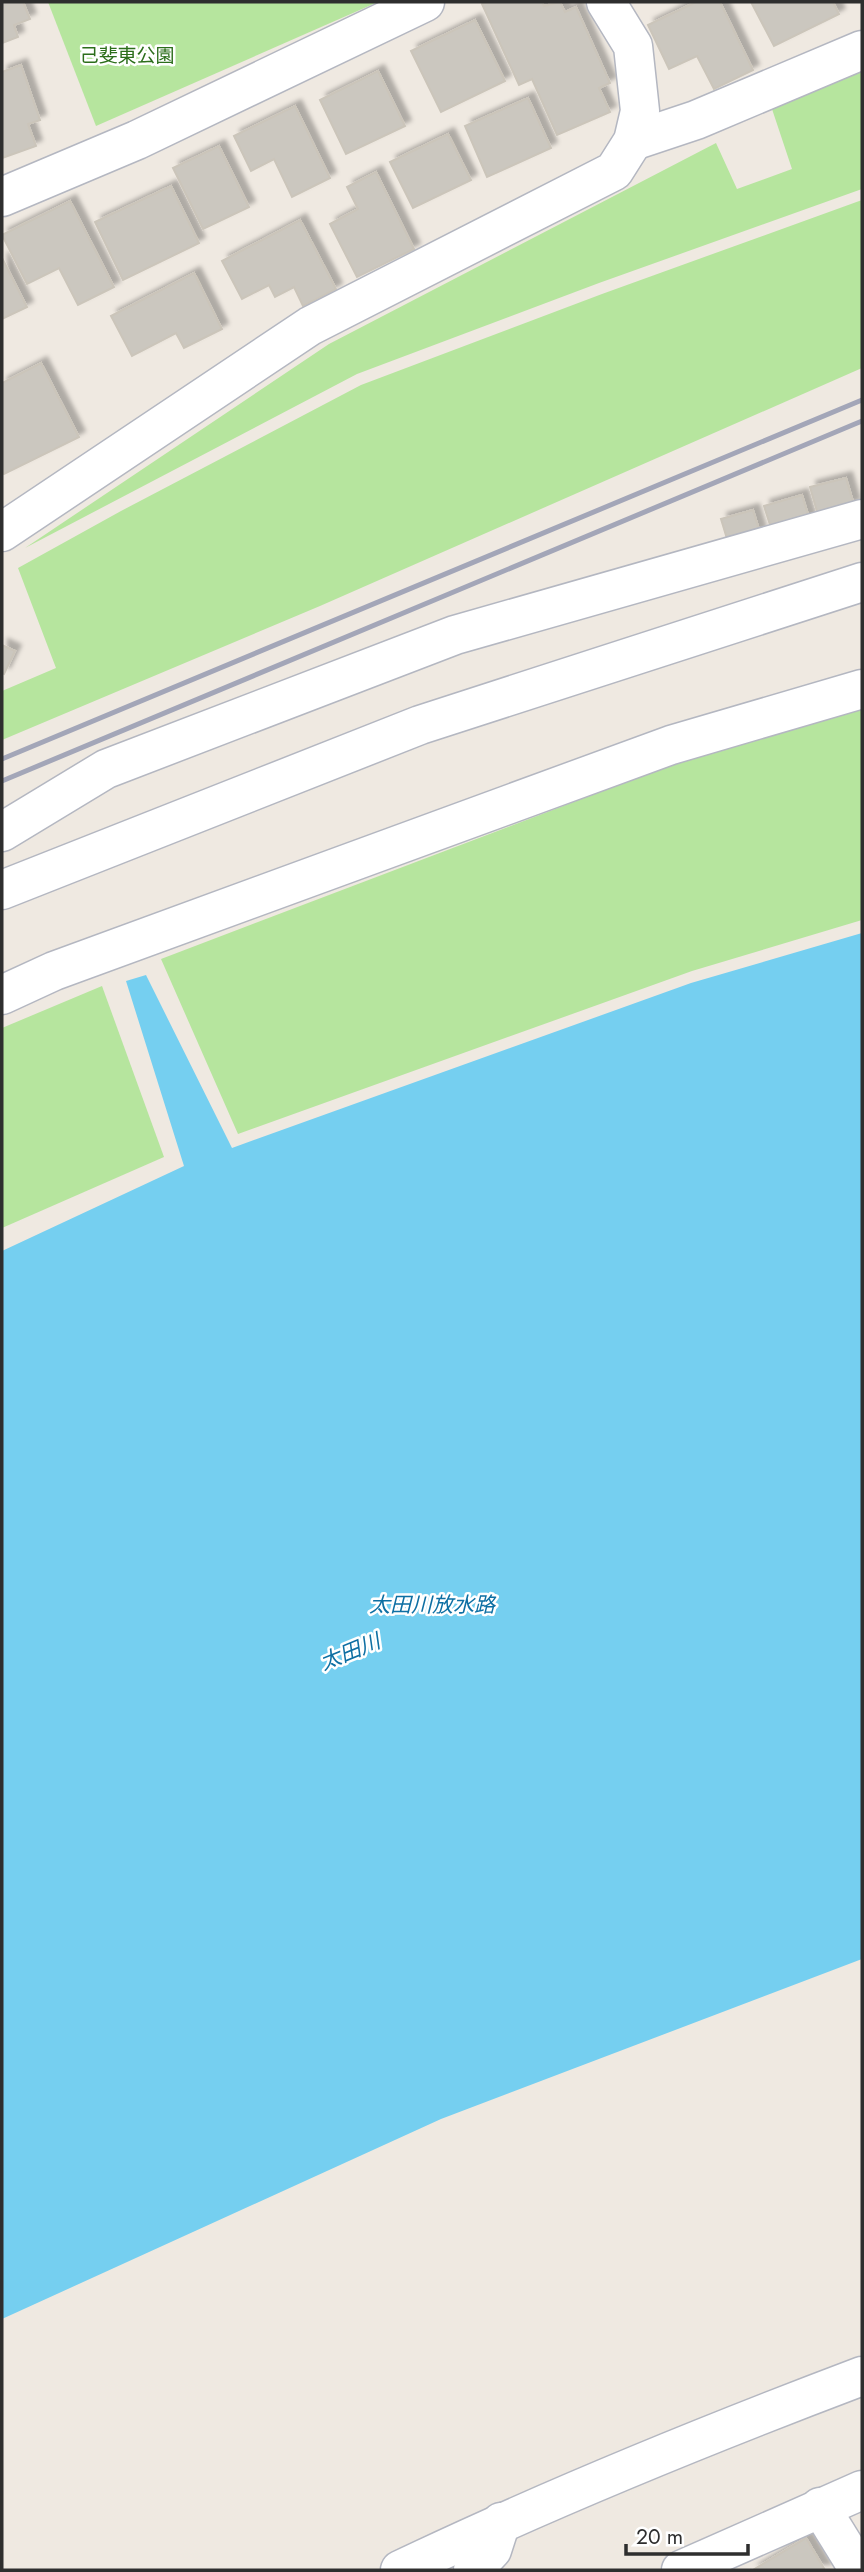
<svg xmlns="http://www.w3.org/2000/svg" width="864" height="2572" font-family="Jost,'Noto Sans JP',sans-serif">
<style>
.green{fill:#b6e59e}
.water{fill:#75cff0}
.building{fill:#cbc7bf;stroke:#cbc5ba;stroke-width:2;filter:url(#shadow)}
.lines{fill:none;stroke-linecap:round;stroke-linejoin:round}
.minor-casing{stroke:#b4b7c1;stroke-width:41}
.minor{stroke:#fff;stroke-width:38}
.rail{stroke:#a3a6b8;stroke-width:5}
.labels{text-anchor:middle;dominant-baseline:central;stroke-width:5;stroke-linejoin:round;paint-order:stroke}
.park-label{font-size:19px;fill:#2c6e1b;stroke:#fff}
.water-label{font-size:21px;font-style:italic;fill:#0d6fa3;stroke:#fff}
</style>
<defs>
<filter id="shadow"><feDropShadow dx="6" dy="-6" stdDeviation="2" flood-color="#0004"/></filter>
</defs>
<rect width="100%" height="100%" fill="#efe9e1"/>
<g class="green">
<polygon points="48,2 378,2 96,126"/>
<polygon points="862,70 862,189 599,283 357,374 25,548 329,344 716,143 737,189 792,169 772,109"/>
<polygon points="862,200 862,368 320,606 2,740 2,691 56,668 18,568 121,511 361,385 602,294"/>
<polygon points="862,706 862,920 692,971 238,1134 161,959 676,763"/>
<polygon points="102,986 164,1157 2,1228 2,1028"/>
</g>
<polygon class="water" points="862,933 862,1959 441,2119 2,2319 2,1251 184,1166 126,981 146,975 232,1148 691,983"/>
<g class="building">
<polygon points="2,2 23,2 30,19 14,25 18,37 2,43"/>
<polygon points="487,2 542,2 544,6 560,2 565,12 576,7 610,83 599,88 610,112 557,135 532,79 519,85 482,4"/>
<polygon points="696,2 720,2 753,70 714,89 697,56 669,69 648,25"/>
<polygon points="751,2 833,2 839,14 774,46"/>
<polygon points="475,20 505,81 441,112 411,51"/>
<polygon points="21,65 40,120 28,124 36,146 2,158 2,72"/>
<polygon points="378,71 405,126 346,154 320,100"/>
<polygon points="528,98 551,148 487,177 465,126"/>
<polygon points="295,106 330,178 292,197 274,159 251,171 234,136"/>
<polygon points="448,134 471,180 413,208 390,162"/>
<polygon points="219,146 249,207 203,229 173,168"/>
<polygon points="376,172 414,249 357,277 330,224 358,209 347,187"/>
<polygon points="171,186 199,243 123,280 95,222"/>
<polygon points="70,201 114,287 78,305 59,268 27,284 2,235"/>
<polygon points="300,220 336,289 303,306 294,287 275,297 269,285 242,299 222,261"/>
<polygon points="2,258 27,307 2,319"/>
<polygon points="194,273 222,329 184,348 176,333 132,356 111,316"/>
<polygon points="41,363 79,437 4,474 2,470 2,383"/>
<polygon points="846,478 854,505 818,515 810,487"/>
<polygon points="802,495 810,521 772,531 764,506"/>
<polygon points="753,510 760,533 728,542 721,519"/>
<polygon points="2,645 15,651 4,674 2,673"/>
<polygon points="806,2538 825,2570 753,2570"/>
</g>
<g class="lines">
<defs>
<g id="minor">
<polyline points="633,141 696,120 862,50"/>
<polyline points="2,197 137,140 425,2"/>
<polyline points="2,532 310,326 614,171 633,141 640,111 633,46 606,2"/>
<polyline points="2,832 106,769 455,635 862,519"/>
<polyline points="2,890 420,725 862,582"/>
<polyline points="2,995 54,971 671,745 862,689"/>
<polyline points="820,2507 859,2570"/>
<path d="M400,2570C551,2498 706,2435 862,2376"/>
<polyline points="473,2570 492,2550 501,2522"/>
<polyline points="681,2570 862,2490"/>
</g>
</defs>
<use href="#minor" class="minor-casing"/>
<use href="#minor" class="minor"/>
<g class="rail">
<polyline points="2,759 862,400"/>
<polyline points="2,781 862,421"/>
</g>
</g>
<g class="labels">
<g class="park-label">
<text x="127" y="55">己斐東公園</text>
</g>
<g class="water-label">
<text x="432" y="1605">太田川放水路</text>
<text transform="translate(350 1652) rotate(-22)">太田川</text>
</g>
</g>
<rect width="864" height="2572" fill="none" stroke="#2e2e2e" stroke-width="7"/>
<path d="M626 2544v10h122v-10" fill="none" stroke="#2e2e2e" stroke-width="3.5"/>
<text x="636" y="2544" font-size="21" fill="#2e2e2e" stroke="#ffffff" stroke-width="5" paint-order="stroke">20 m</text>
</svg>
